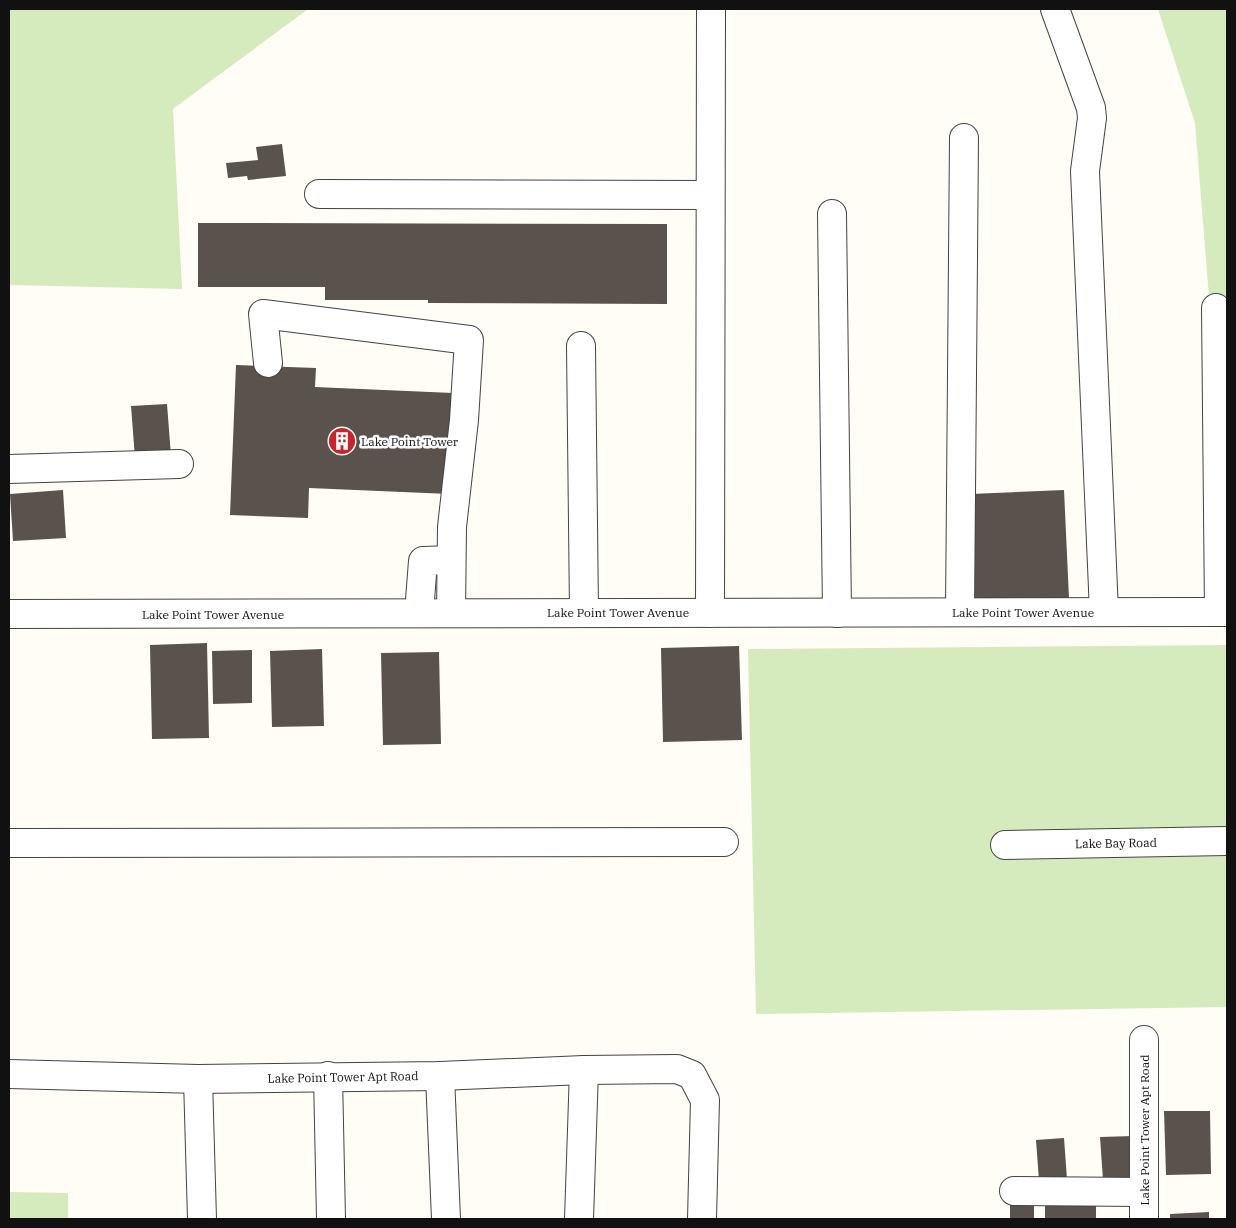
<svg xmlns="http://www.w3.org/2000/svg" width="1236" height="1228" font-family="'IBM Plex Serif',serif">
<style>
.green{fill:#d5ebbd}
.building{fill:#5a524d}
.lines{fill:none;stroke-linecap:round;stroke-linejoin:round}
.minor-casing{stroke:#444;stroke-width:30}
.minor{stroke:#fff;stroke-width:28}
.labels{text-anchor:middle;dominant-baseline:central;stroke-width:5;stroke-linejoin:round;paint-order:stroke}
.poi-label{font-size:12px;fill:#111;stroke:#fff;text-anchor:start}
.street-label{font-size:12px;fill:#111;stroke:#fff}
</style>
<rect width="100%" height="100%" fill="#fffdf5"/>
<g class="green">
<polygon points="9,9 308,9 173,109 182,289 9,285"/>
<polygon points="1158,9 1227,9 1227,296 1209,297 1195,123"/>
<polygon points="1227,645 1227,1007 756,1014 748,649"/>
<polygon points="9,1192 68,1193 68,1219 9,1219"/>
</g>
<g class="building">
<polygon points="282,144 286,176 248,180 247,176 228,178 226,163 258,160 256,147"/>
<polygon points="198,223 667,224 667,304 428,303 428,300 325,300 325,287 198,287"/>
<polygon points="236,365 316,368 315,387 453,393 449,494 309,488 308,518 230,515"/>
<polygon points="167,404 171,456 135,458 131,406"/>
<polygon points="63,490 66,538 13,541 10,494"/>
<polygon points="1064,490 1069,598 975,602 971,494"/>
<polygon points="207,643 209,738 152,739 150,645"/>
<polygon points="739,646 742,740 663,742 661,648"/>
<polygon points="322,649 324,726 272,727 270,651"/>
<polygon points="252,650 252,703 213,704 212,651"/>
<polygon points="439,652 441,744 383,745 381,653"/>
<polygon points="1164,1111 1210,1111 1211,1174 1166,1175"/>
<polygon points="1133,1136 1136,1178 1103,1180 1100,1137"/>
<polygon points="1064,1138 1067,1179 1039,1181 1036,1140"/>
<rect x="1010" y="1202" width="24" height="17"/>
<polygon points="1096,1204 1096,1219 1045,1219 1045,1205"/>
<polygon points="1209,1212 1209,1219 1170,1219 1170,1214"/>
</g>
<g class="lines">
<defs>
<g id="minor">
<polyline points="1055,9 1091,108 1092,118 1085,171 1104,612"/>
<polyline points="319,194 710,195"/>
<polyline points="832,214 837,613"/>
<polyline points="1216,308 1219,612"/>
<polyline points="581,346 584,612"/>
<polyline points="268,363 263,314 469,340 464,420 452,527 451,613"/>
<polyline points="9,469 179,464"/>
<polyline points="960,612 964,138"/>
<polyline points="419,613 423,561 451,560"/>
<polyline points="710,613 711,9"/>
<polyline points="9,614 1227,612"/>
<polyline points="9,843 724,842"/>
<polyline points="1005,845 1227,841"/>
<polyline points="9,1074 198,1079 440,1076 584,1070 677,1069 692,1075 705,1100 702,1219"/>
<polyline points="328,1076 331,1219"/>
<polyline points="440,1076 446,1219"/>
<polyline points="198,1079 202,1219"/>
<polyline points="1014,1191 1144,1192"/>
<polyline points="579,1219 584,1070"/>
<polyline points="1144,1219 1144,1040"/>
</g>
</defs>
<use href="#minor" class="minor-casing"/>
<use href="#minor" class="minor"/>
</g>
<defs>
<symbol id="building-disc" viewBox="-11 -11 22 22"><circle r="9.5" fill="#c4262e" stroke="#fff"/><path d="M-4-6H4V6H1V3H-1V6H-4ZM-2.5-4.3h1.7v1.8h-1.7ZM.8-4.3h1.7v1.8H.8ZM-2.5-1h1.7V.8h-1.7ZM.8-1h1.7V.8H.8Z" fill="#fff"/></symbol>
</defs>
<g fill-rule="evenodd">
<use href="#building-disc" x="326" y="425" width="32" height="32"/>
</g>
<g class="labels">
<g class="poi-label">
<text x="361" y="441">Lake Point Tower</text>
</g>
<g class="street-label">
<text x="618" y="612">Lake Point Tower Avenue</text>
<text x="1023" y="612">Lake Point Tower Avenue</text>
<text x="213" y="614">Lake Point Tower Avenue</text>
<text transform="translate(1116 843) rotate(-1)">Lake Bay Road</text>
<text transform="translate(343 1077) rotate(-1)">Lake Point Tower Apt Road</text>
<text transform="translate(1144 1130) rotate(-90)">Lake Point Tower Apt Road</text>
</g>
</g>
<rect width="1236" height="1228" fill="none" stroke="#111111" stroke-width="20"/>
</svg>
